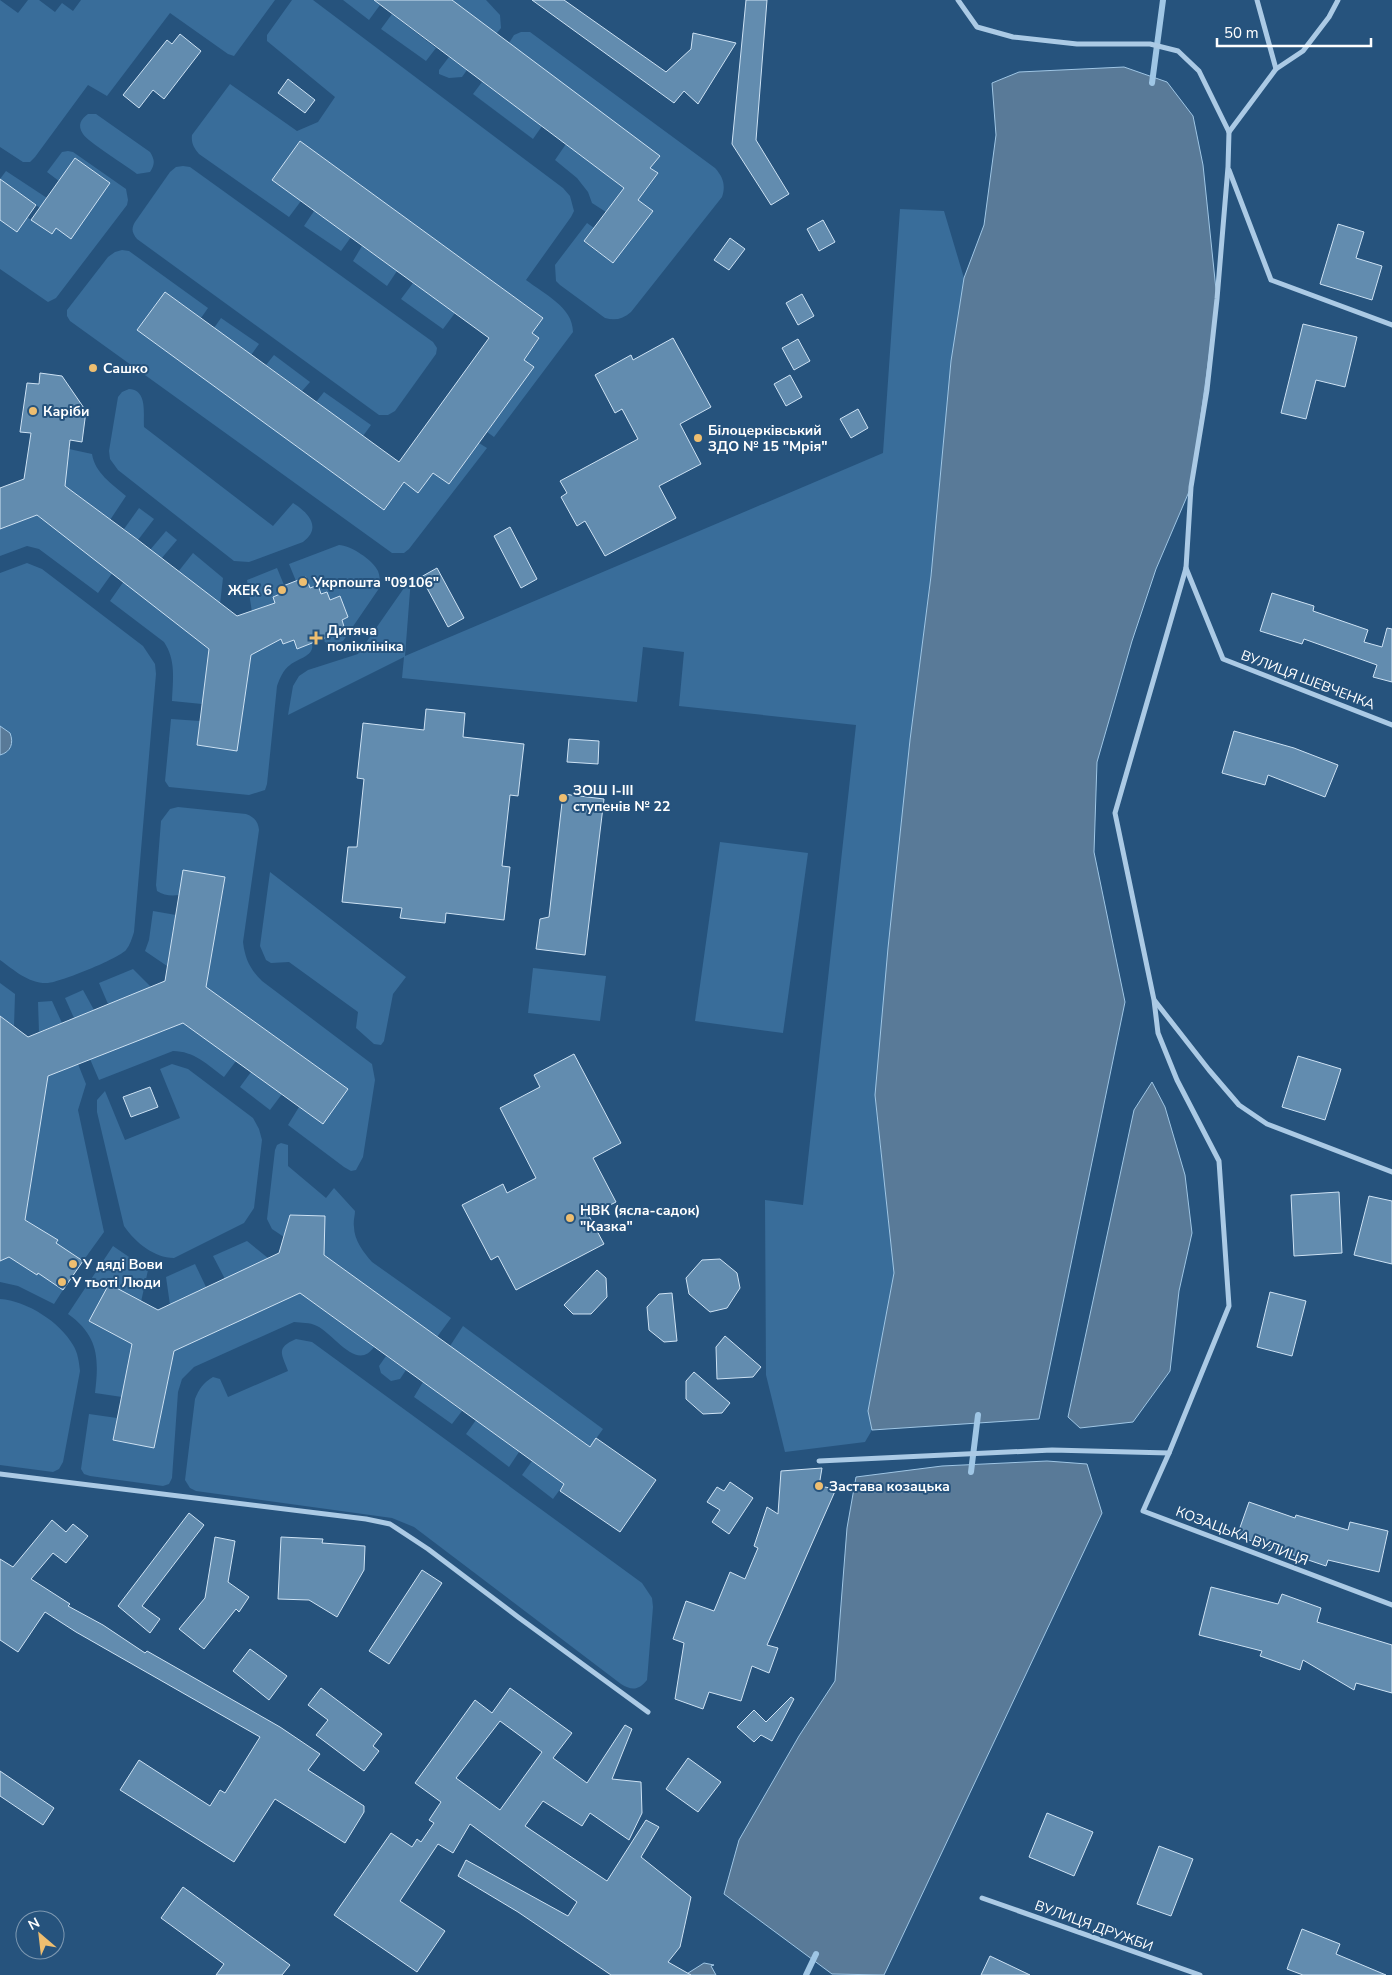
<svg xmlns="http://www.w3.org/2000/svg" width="1392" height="1975" font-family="'Nunito Sans',sans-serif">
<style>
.green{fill:#396d9a}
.water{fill:#597a98;stroke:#9fc6e5}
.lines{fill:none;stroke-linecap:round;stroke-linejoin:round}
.stream{stroke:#9fc6e5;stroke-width:6}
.building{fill:#628caf;stroke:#cde2f4;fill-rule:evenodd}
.street{stroke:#abcae5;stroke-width:5}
.poi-dot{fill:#eebe70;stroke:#26537d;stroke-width:2}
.labels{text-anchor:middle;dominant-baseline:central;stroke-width:4;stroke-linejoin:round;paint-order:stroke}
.poi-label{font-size:14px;font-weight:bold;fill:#fff;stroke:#26537d;text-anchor:start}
.street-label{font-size:14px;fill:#fff;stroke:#26537d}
</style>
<rect width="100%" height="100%" fill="#26537d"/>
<g class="green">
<polygon points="0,0 18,13 28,0 39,0 55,12 62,3 73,11 81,0 275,0 234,56 228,54 170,13 107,96 88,85 35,157 30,162 23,162 0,147"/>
<path d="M292,0H313L563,188L570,196L574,211L571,217L526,280C544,294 573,307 573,332L494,437L487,432L534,367L524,360L539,339L532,333L543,318L300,141L272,180L301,201L289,217L199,154C194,148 191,143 192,135L230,84L297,131L318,122L335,97L267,41V35Z"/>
<polygon points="343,0 374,0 380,5 369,20"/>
<polygon points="452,0 486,0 500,15 501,28 496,34"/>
<polygon points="392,14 436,48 426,61 381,29"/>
<path d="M521,32H530L715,168C723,177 726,185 722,197L631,312C623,319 615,321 605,318L560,285L556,281L555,265L587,223L594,228L584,242L613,263L652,211L638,200L658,174L650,168L659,156L509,43L514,35Z"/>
<polygon points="449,57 467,70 462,77 449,78 439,74 439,70"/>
<polygon points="482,82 542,126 533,139 473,94"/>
<path d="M88,114H96L150,152C155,160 155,164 150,172L137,174C127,166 88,142 83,134C77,125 81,119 88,114Z"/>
<polygon points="566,144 624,188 606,212 592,203 588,192 577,178 555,160"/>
<polygon points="68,151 73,152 126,189 128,200 127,205 56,298 48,302 0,269 0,220 17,232 27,217 51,234 56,228 71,238 110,183 75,158 59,181 47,172 62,152"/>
<path d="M183,166L190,167L433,342L437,348L436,354L395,411L388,415H379L137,239C132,233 131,229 135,222L170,172L176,167Z"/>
<polygon points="6,171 47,198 40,208 0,179"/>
<polygon points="900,209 944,211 964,278 951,361 931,576 910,740 875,1095 894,1273 868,1411 872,1430 865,1442 785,1452 766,1375 765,1200 803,1205 856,725 679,706 684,652 643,647 637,702 402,678 404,657 288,715 293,686 299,676 308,670 358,654 411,578 405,656 883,453"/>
<polygon points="314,211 351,237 341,251 304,226"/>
<polygon points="362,246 397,271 387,286 353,261"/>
<polygon points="122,250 129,251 208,308 201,318 165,292 137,330 384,510 404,482 418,493 433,473 449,484 479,443 487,448 409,549 404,553 392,553 70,321 67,316 67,310 108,257 115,252"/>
<polygon points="413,283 455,313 443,329 401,299"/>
<polygon points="221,318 259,344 251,355 214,328"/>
<polygon points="274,355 310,382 302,391 266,365"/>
<path d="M129,389C148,390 143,414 144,427L273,526L293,503C309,513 322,528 303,542L249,562L234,561L118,470L110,459L109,451L118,397L122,392Z"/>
<polygon points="324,392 371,425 363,436 316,402"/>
<path d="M69,449L92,454C95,473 112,484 126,496L110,520L65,486Z"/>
<polygon points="139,508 154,519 138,540 124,529"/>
<polygon points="37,515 113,572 98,593 39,549 27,546 0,556 0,529"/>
<polygon points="166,531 177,540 161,559 150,550"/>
<path d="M339,545C350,545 373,560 378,571C380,576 380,581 380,587L343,641C333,645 329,646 321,639L345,630L342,620L348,617L330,600L327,592L321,594L318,585L310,588L306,577L296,581L289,564Z"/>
<polygon points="193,553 223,578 220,604 178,572"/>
<path d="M27,563L42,569L143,646L155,664L156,674L134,932C132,938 130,945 126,950C118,959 60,982 48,983C29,984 14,970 0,960V573Z"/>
<polygon points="277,568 284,585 278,588 280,594 273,597 275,603 252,612 247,580"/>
<path d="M124,581L209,649L202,704L172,701C173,679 176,660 164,642L110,601Z"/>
<path d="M281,639L283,644L294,640L297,649L312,643C315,656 299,658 290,665C283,670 280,678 277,686L267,784L265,790L249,795L169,787L165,781L171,719L200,721L197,745L237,751L251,655Z"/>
<path d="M178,807L246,814C254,817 258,821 259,830L243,942C245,959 250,969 262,981L372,1064L375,1080L363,1157L356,1170L351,1171L344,1167L288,1125L299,1107L348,1089L206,987L225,877C206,885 177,904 157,891L156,885L161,821L170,809Z"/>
<polygon points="720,842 808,853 783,1033 695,1021"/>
<polygon points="270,872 406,977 393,994 384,1041 381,1045 374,1044 356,1028 358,1012 289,962 271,963 266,960 260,946"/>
<polygon points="153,911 176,915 167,966 145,951 149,940"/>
<polygon points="533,968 606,976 600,1021 528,1013"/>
<polygon points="133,969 151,987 108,1004 99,983"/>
<polygon points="0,983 15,994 14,1026 0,1016"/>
<polygon points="83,990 94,1010 74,1018 65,998"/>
<polygon points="52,1001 62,1023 39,1032 38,1002"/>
<path d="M183,1023L236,1061L224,1077C208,1065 194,1051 173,1051L99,1080L90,1059Z"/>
<polygon points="78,1064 86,1084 78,1110 104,1232 83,1261 70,1252 50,1281 63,1290 54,1304 18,1286 0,1282 0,1261 9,1257 37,1275 58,1241 25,1220 48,1076"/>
<path d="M172,1064L188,1069L253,1118L259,1129L262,1140L254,1208L244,1223L174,1258C154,1258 135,1242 124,1226L97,1112V1100L105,1091L125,1140L180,1118L160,1069Z"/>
<polygon points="251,1072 282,1094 270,1110 240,1087"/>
<path d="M281,1143L288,1145V1166L326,1198L334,1188L355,1211C355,1216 353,1221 354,1227C354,1240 364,1253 372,1262L451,1318L437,1337L324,1255V1216L290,1215L284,1237L272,1229L267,1219L275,1150L277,1145Z"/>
<polygon points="247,1241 268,1258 225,1279 213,1256"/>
<path d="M113,1246L148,1270L141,1302L109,1285L89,1321L132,1344L122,1397L95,1393C99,1359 99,1336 68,1314Z"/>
<polygon points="195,1264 206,1287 170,1305 166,1277"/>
<path d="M300,1293L374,1347C357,1372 334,1334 317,1326C309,1322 302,1323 294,1322L194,1367L182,1379L178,1392L172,1478L169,1484L163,1486L90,1476L84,1474L81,1469L89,1414L117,1418L113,1440L154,1448L174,1351Z"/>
<path d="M0,1299C27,1301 60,1322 73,1345C78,1353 79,1362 80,1371L63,1462L59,1469L53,1472L0,1465Z"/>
<polygon points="463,1326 603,1429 590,1447 450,1346"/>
<path d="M296,1339L312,1342L642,1583L652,1598L653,1607L647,1680C639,1690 632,1691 621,1684L414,1527L392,1518L196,1491L190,1488L185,1480L195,1399C199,1389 203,1383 213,1377L220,1379L228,1397L288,1371C282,1354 275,1348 296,1339Z"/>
<polygon points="386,1356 406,1370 400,1379 391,1381 381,1373 379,1366"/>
<polygon points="423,1382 462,1411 452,1424 414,1397"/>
<polygon points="476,1420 519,1452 509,1467 466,1434"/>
<polygon points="532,1461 564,1484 553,1499 522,1475"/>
</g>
<g class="water">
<polygon points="1124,67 1167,82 1193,116 1203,165 1217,299 1191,487 1156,569 1132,641 1097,762 1094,852 1125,1002 1039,1419 872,1430 868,1411 894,1273 875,1095 888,948 910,740 931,576 951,361 964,278 984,225 996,135 992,83 1019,72"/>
<path d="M0,726L10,733C14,743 11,752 0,755Z"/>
<polygon points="1152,1082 1165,1107 1185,1175 1192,1233 1179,1291 1170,1371 1133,1422 1080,1428 1068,1417 1134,1110"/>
<polygon points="1047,1461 1087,1464 1102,1513 884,1975 832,1974 724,1894 739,1840 799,1736 835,1681 847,1528 856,1477 942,1466"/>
<polygon points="704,1963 714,1965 711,1966 716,1975 685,1975"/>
</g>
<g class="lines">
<g class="stream">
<polyline points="1152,83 1163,0"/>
<polyline points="971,1472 978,1415"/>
<polyline points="806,1975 816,1954"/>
</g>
</g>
<g class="building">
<polygon points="374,0 452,0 660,156 650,168 658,173 638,200 653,211 613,263 584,241 624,188"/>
<polygon points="532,0 564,0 666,72 691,49 693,33 736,43 698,104 684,91 674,103"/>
<polygon points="746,0 767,0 756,140 789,194 771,205 732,144"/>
<polygon points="180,34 201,51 164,99 153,90 139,108 123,95 167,40 172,44"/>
<polygon points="288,79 315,100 305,113 278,93"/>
<polygon points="300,141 543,318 532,333 539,338 524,360 534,367 449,484 433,473 418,493 404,482 384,510 137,330 165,292 399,462 489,338 272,180"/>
<polygon points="75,158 110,183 71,239 56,228 52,234 31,220"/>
<polygon points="0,179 36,205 17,232 0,220"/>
<polygon points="823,220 835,242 819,251 807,229"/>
<polygon points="1338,224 1364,232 1356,258 1382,266 1372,300 1320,284"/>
<polygon points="730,238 745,249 729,270 714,260"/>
<polygon points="802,294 814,316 798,325 786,303"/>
<polygon points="1303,324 1357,337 1345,387 1316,380 1306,419 1281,413"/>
<polygon points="673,338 711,407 680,424 701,464 659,486 676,518 605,556 585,521 577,526 561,497 567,493 560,481 638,439 622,409 615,413 595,375 631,355 633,360"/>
<polygon points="798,339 810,361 794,370 782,348"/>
<polygon points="40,373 62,376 86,411 82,442 70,440 65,486 138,540 237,616 275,603 273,597 280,594 278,588 306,577 310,588 318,585 321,594 327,592 330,600 340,596 348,617 342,620 345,630 297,649 294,640 283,644 281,639 251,655 237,751 197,745 209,649 37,515 0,529 0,488 24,479 31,433 20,432 27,383 39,384"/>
<polygon points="790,375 802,397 786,406 774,384"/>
<polygon points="858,409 868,428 851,438 840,419"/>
<polygon points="510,527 537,579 521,588 494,536"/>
<polygon points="437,568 464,618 448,627 421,577"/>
<polygon points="1272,593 1314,606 1313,611 1368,630 1364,642 1382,647 1387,628 1392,629 1392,682 1373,677 1377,665 1304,639 1302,644 1260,631"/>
<polygon points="426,709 465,713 463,737 524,744 518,796 510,795 502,866 510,867 504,920 446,913 445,923 400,918 402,908 342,902 348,847 357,847 364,779 357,778 363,723 424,730"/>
<polygon points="1234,731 1294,748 1338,765 1325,797 1268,775 1265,785 1222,773"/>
<polygon points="569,739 599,741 598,764 567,762"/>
<polygon points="563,794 604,799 585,955 536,949 540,919 549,917"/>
<polygon points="183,870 225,877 206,987 348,1089 323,1124 183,1023 48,1076 25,1220 58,1240 56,1243 83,1261 63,1290 38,1273 37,1275 9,1257 0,1261 0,1016 28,1037 165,981"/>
<polygon points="574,1054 621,1143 593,1158 616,1202 589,1216 604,1244 516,1290 498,1256 491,1260 462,1205 503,1184 507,1193 536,1178 500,1108 540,1087 534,1075"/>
<polygon points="1298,1056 1341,1069 1325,1120 1282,1107"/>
<polygon points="150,1087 158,1107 131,1117 123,1097"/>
<polygon points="1339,1192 1342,1253 1294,1256 1291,1195"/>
<polygon points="1369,1196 1392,1201 1392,1264 1354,1255"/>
<polygon points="290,1215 325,1216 324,1255 590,1447 596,1438 656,1480 620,1532 560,1491 564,1484 300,1293 174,1351 154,1448 113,1440 132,1344 89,1321 109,1284 158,1310 279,1253"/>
<polygon points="720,1259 737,1273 740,1288 727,1308 710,1312 689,1294 686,1278 702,1260"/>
<polygon points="597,1270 606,1278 607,1297 591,1314 573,1314 564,1305"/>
<polygon points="1270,1292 1306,1301 1292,1356 1257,1347"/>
<polygon points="672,1293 677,1341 664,1342 649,1330 647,1307 659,1294"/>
<polygon points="725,1336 761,1367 753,1377 717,1379 716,1347"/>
<polygon points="694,1372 730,1403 722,1413 703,1414 686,1399 686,1381"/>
<polygon points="822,1468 819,1486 836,1489 767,1645 778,1648 769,1673 752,1666 741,1701 709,1692 703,1709 675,1699 684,1643 673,1639 686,1601 714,1611 730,1572 745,1579 758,1548 754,1546 767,1507 778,1514 781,1471"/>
<polygon points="730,1482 753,1498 729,1534 712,1522 720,1510 707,1502 717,1487 724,1491"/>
<polygon points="1249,1502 1295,1518 1296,1515 1348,1530 1350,1522 1388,1531 1379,1572 1328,1560 1326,1566 1237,1536"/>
<polygon points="189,1513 204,1525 142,1606 160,1619 150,1633 118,1606"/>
<polygon points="52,1520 66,1532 73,1524 88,1536 66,1563 53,1553 31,1579 70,1604 68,1606 103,1625 145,1653 147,1651 280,1727 320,1754 308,1770 364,1806 364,1812 345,1843 275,1799 234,1862 120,1790 139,1760 210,1806 220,1790 225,1793 260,1737 76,1632 45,1612 18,1652 0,1640 0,1559 13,1567"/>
<polygon points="215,1537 235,1541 228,1582 249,1597 239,1612 236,1609 204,1649 179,1629 205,1598"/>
<polygon points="281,1537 323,1539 322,1543 365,1546 364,1570 337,1617 309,1600 278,1599"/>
<polygon points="422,1570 442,1583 389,1664 369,1651"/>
<polygon points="1211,1587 1278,1604 1282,1594 1321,1608 1317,1622 1392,1645 1392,1693 1356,1683 1354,1690 1303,1660 1300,1670 1260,1656 1262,1651 1199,1635"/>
<polygon points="250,1649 287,1676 269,1700 233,1671"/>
<polygon points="321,1688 382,1734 373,1746 379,1751 364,1771 316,1735 328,1720 308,1705"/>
<path d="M510,1688L572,1733L553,1758L587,1783L625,1725L632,1729L612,1779L641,1782L642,1813L629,1840L590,1813L582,1826L543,1801L525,1826L607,1881L646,1820L659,1827L641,1857L691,1897L680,1947L668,1962L691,1975H611L518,1912L458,1876L466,1860L568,1916L577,1902L470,1824L453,1853L438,1844L400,1901L445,1931L417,1972L334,1915L391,1833L412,1847L417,1839L421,1842L434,1823L429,1820L441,1802L415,1783L475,1700L492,1713ZM500,1721L542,1752L500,1810L456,1778Z"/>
<polygon points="791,1697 794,1699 772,1741 761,1735 754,1742 737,1727 754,1710 766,1722"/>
<polygon points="688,1758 721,1782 698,1812 666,1789"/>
<polygon points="0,1771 54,1808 43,1825 0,1796"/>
<polygon points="1047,1813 1093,1832 1074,1876 1029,1857"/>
<polygon points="1159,1846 1193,1859 1171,1916 1137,1904"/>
<polygon points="183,1887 290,1965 282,1975 216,1975 224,1964 161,1918"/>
<polygon points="1302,1929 1340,1944 1336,1954 1386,1975 1303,1975 1287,1969"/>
<polygon points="990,1956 1030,1975 981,1975"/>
</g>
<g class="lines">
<g class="street">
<polyline points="1257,0 1276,69"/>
<polyline points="1229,132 1276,69 1303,51 1329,17 1338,0"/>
<polyline points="1229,170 1271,280 1392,325"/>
<polyline points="1186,568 1223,659 1392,725"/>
<polyline points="1155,1001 1209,1070 1239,1105 1267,1124 1392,1172"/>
<polyline points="1169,1453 1143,1511 1392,1605"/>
<polyline points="819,1461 1052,1450 1169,1453 1229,1306 1219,1161 1177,1080 1158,1033 1154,1000 1115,813 1186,568 1191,487 1207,390 1217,299 1228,167 1229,132 1199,71 1178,51 1150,44 1077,44 1013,37 977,27 958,0"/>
<polyline points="0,1474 366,1519 390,1524 428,1549 518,1617 648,1712"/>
<polyline points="982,1898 1200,1975"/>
</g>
</g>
<g class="poi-dot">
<circle cx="93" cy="368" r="5"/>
<circle cx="33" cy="411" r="5"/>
<circle cx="698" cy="438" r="5"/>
<circle cx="303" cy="582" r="5"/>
<circle cx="282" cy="590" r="5"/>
<path d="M313.5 630.5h5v5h5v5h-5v5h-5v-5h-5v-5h5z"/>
<circle cx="563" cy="798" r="5"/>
<circle cx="570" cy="1218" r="5"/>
<circle cx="73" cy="1264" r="5"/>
<circle cx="62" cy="1282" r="5"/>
<circle cx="819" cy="1486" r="5"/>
</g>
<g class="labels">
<g class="poi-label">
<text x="103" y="368">Сашко</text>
<text x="43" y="411">Каріби</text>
<text x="708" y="430">Білоцерківський<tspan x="708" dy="16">ЗДО № 15 "Мрія"</tspan></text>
<text x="313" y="582">Укрпошта "09106"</text>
<text x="272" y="590" text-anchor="end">ЖЕК 6</text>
<text x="327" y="630">Дитяча<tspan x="327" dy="16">поліклініка</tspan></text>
<text x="573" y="790">ЗОШ І-ІІІ<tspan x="573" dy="16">ступенів № 22</tspan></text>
<text x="580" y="1210">НВК (ясла-садок)<tspan x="580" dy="16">"Казка"</tspan></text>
<text x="83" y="1264">У дяді Вови</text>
<text x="72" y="1282">У тьоті Люди</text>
<text x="829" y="1486">Застава козацька</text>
</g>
<g class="street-label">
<text transform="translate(1308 680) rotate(21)">ВУЛИЦЯ ШЕВЧЕНКА</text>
<text transform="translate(1242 1536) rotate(21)">КОЗАЦЬКА ВУЛИЦЯ</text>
<text transform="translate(1094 1926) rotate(20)">ВУЛИЦЯ ДРУЖБИ</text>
</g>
</g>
<g transform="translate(40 1935) rotate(332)"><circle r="24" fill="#26537d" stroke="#7d98b1"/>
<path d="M0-4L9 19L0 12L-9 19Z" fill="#eebe70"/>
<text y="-8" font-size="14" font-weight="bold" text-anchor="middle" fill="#ffffff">N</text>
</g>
<path d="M1217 38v8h154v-8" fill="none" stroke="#ffffff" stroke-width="2.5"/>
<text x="1224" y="38" font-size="15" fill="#ffffff" stroke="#26537d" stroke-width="4" paint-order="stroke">50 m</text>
</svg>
